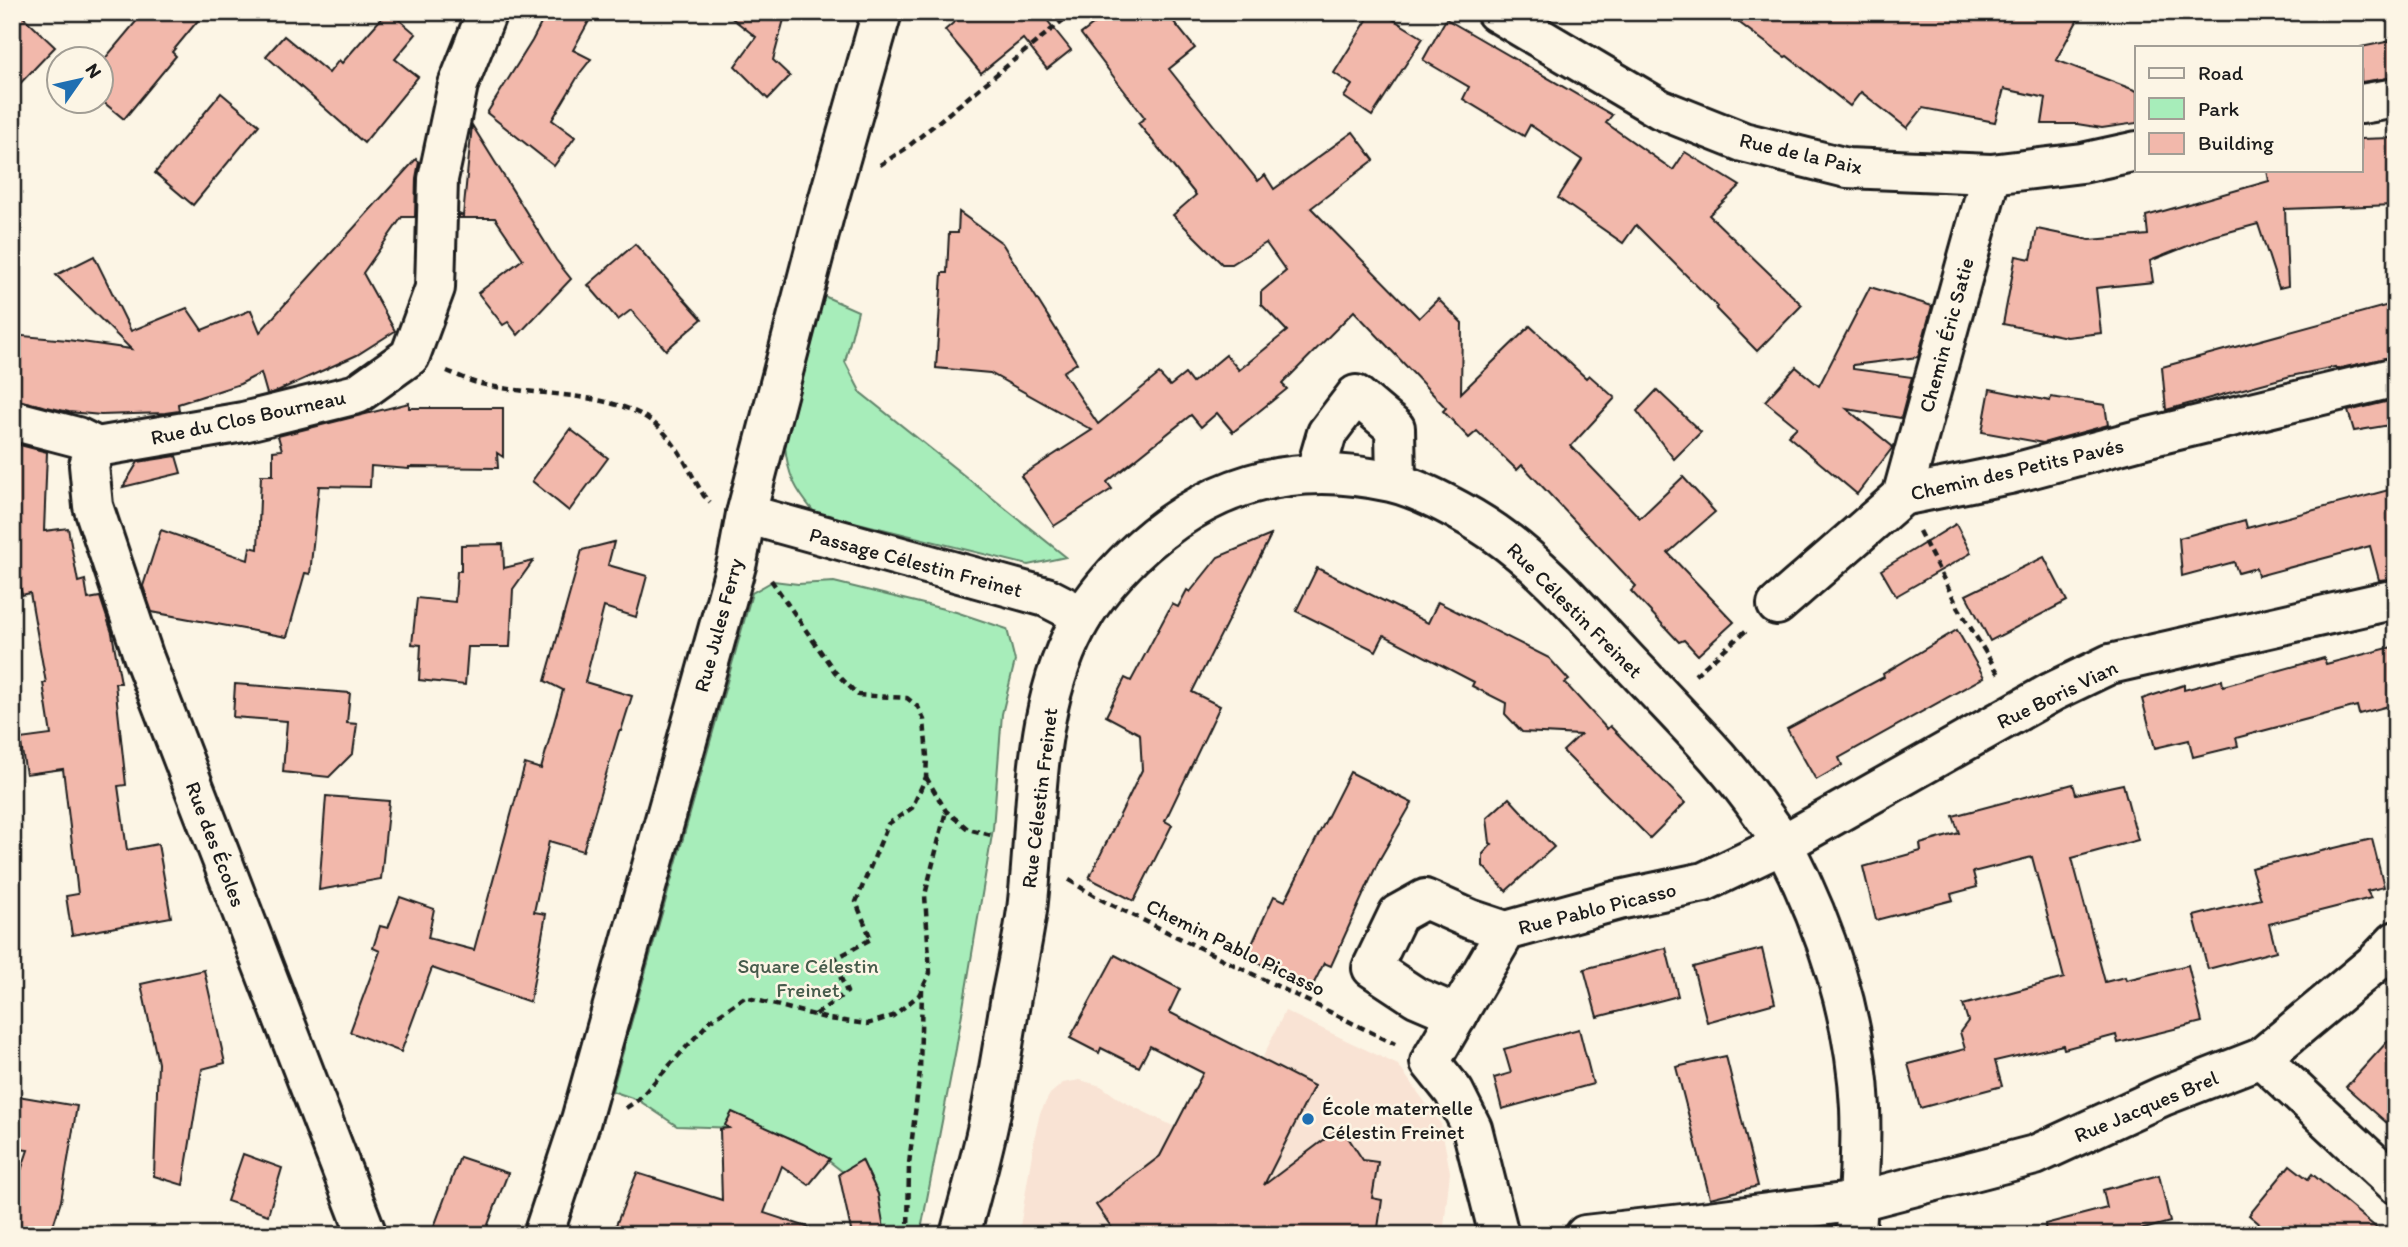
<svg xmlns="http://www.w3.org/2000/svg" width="2408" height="1247" font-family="Itim,sans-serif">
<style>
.built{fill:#f9e3d4}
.green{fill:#a7edba;stroke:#62846b;stroke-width:2}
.building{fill:#f2b8ab;stroke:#1c1c1c;stroke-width:2}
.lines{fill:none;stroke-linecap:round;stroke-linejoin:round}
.minor-casing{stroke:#1c1c1c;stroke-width:44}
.path{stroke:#1c1c1c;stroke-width:4.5;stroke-dasharray:7 5;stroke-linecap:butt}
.minor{stroke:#fcf5e5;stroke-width:38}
.poi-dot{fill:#1f6fb2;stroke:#fcf5e5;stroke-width:2.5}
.labels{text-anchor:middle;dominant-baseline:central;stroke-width:5;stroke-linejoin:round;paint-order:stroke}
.street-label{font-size:21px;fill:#1c1c1c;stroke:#fcf5e5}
.park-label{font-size:21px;fill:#465b4b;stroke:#fcf5e5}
.poi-label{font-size:21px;fill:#1c1c1c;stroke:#fcf5e5;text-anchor:start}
</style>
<rect width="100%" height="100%" fill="#fcf5e5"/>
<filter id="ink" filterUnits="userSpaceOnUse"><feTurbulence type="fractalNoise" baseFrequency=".0143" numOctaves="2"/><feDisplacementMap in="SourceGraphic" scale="14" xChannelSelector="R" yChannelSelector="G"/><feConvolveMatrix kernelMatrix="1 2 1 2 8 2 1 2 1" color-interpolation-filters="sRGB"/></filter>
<g filter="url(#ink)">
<polygon class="built" points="1285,1011 1398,1065 1441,1124 1450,1172 1443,1235 1023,1235 1020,1227 1035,1135 1040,1113 1050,1094 1063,1083 1080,1080 1101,1086 1122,1101 1175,1127 1213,1105 1204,1044 1209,1032 1262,1059"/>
<g class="green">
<path d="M824,296L858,311L845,362L861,393L1066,557L1028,565L814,512C795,489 788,476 785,446Z"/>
<polygon points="773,581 798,584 834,582 956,612 1007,629 1015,661 1002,714 993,829 956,1049 920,1235 884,1235 878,1194 862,1160 843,1172 816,1151 790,1138 773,1133 738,1128 677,1126 638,1100 612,1091 752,593"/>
</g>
<g class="building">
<polygon points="12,12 18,12 55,47 12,92"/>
<polygon points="144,12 205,12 172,52 176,56 124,119 102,101 102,62"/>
<polygon points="387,12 390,12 416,34 395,59 418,77 364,143 266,56 284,36 329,73 339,60 342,63"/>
<polygon points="547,12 594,12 573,50 591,59 580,73 552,120 575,137 554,166 487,113 532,41"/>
<polygon points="724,12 786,12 773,60 790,76 768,99 735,66 756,37"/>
<polygon points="966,12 1057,12 1047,20 1071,50 1047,69 1023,39 981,73 945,30"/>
<polygon points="1110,12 1166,12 1195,48 1169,69 1258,181 1265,175 1274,189 1353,132 1374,160 1311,208 1419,318 1438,299 1462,323 1461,393 1530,326 1586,378 1589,375 1615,398 1571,446 1640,518 1683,477 1715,512 1668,553 1734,622 1698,655 1684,640 1679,642 1631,591 1636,586 1522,465 1517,470 1477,431 1469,438 1443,411 1446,408 1354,311 1282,384 1287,389 1233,432 1217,413 1201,427 1191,415 1107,482 1112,489 1054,526 1021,476 1092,430 990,373 936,368 942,273 947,273 949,233 958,233 959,212 1002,243 1077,363 1063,372 1098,424 1159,374 1170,386 1185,374 1192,383 1226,355 1239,370 1287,331 1261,304 1261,292 1286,271 1266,243 1232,264 1222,264 1173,215 1196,195 1138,123 1145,118 1081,34"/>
<polygon points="1372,12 1381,12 1423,38 1372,116 1344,97 1352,85 1334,73"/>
<polygon points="1725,12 2082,12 2056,60 2137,91 2137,123 2102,128 2077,124 2042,124 2046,98 2004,89 1995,122 1923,108 1907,128 1861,92 1850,106 1787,56 1785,57"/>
<polygon points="1446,19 1612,115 1606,123 1673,170 1685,152 1740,186 1709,215 1802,305 1757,351 1716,309 1717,306 1636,225 1623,243 1558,198 1582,160 1530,125 1524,136 1463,99 1469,87 1423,60"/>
<polygon points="2396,40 2396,77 2361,82 2361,47"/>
<polygon points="221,93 259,125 193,205 155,173"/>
<polygon points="472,125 556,260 571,279 518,335 508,322 503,325 478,293 523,259 495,218 459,218 459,214 463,216"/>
<polygon points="2391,138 2394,205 2285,209 2288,286 2279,288 2258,224 2210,237 2150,261 2153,282 2096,288 2101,333 2067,337 2003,324 2016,256 2031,259 2037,229 2090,240 2148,235 2146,216 2269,181 2267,170 2361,170 2361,139"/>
<polygon points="416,159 419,162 416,178 415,217 402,217 363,273 395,331 357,355 275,392 267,394 261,373 240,384 178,404 179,411 165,413 101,415 69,412 12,399 12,335 68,340 131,349 56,275 94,256 131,331 187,308 202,330 251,310 260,332"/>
<polygon points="635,244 702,319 666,350 631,310 618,320 588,285"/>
<polygon points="1870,287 1932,306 1918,357 1853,365 1853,369 1912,377 1901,418 1847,409 1893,447 1857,494 1788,436 1797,427 1765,401 1796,367 1819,386"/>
<polygon points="2396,303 2396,356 2336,369 2335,367 2291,376 2166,410 2162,367"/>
<polygon points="1990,389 2050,401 2051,397 2105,405 2108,425 2043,443 1982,432"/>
<polygon points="1657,390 1701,432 1674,459 1637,411"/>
<polygon points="2394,400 2396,424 2354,431 2348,411"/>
<polygon points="409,403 409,408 503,408 503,457 497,453 498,468 409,467 409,469 371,466 370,487 319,486 310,574 305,573 287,637 152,612 143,586 161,530 248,560 250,547 258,549 261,475 273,475 273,451 282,450 278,436"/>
<polygon points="570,429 608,458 569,511 532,481"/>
<polygon points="12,443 47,452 44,531 68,528 78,582 85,580 88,599 100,597 112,633 121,683 115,683 126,785 118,786 127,850 158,844 171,917 72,935 66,896 78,894 63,769 26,774 20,739 51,735 43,683 46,683 30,593 22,595 12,551"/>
<polygon points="176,456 181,473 123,487 138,462"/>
<polygon points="2396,488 2396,578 2379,580 2370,546 2258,576 2256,568 2238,573 2234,562 2182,576 2179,538 2245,520 2247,528"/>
<polygon points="1956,524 1971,553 1896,596 1881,570"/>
<polygon points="1271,535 1192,692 1220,706 1165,821 1172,825 1134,901 1089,878 1142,770 1140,734 1106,716 1125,678 1131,681 1172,604 1178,607 1187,590 1190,592 1218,557"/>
<polygon points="614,542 608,565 647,576 636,617 604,607 585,682 632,696 621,731 619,731 583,851 549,841 534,912 546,914 530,1002 432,968 401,1052 350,1032 380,951 373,948 380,926 388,928 400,897 434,909 428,938 474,950 525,764 541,769 563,690 545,681 582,550"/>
<polygon points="503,544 504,568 533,561 513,589 510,647 468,647 465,685 419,680 421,645 412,644 417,598 455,602 457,571 461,571 461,545"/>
<polygon points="2044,557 2067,601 1990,641 1966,595"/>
<polygon points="1317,568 1428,623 1438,602 1549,658 1569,680 1565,683 1607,729 1610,726 1685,803 1650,838 1563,751 1580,735 1522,732 1505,714 1506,703 1472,686 1474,682 1384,635 1376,651 1296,611"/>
<polygon points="1957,630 1984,677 1839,758 1842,765 1816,780 1787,729 1884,677 1883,674"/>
<polygon points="2396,646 2396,704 2359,714 2357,706 2236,738 2238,746 2193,757 2189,740 2155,748 2142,699 2184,685 2184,690 2222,680 2223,686 2324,658 2326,664"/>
<polygon points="235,684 350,693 347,723 357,724 353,753 329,777 283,772 287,721 233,717"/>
<polygon points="1350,772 1412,803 1378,862 1331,966 1324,963 1311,989 1246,957 1274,896 1285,901"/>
<polygon points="2073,784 2076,794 2123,784 2138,840 2072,858 2105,982 2125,977 2126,980 2188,965 2202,1022 2118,1043 2116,1035 2064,1049 2063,1045 1995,1061 2002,1086 1920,1108 1908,1064 1965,1049 1960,1032 1968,1021 1963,1005 2064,978 2032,857 1973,872 1977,887 1951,894 1953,900 1876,920 1863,867 1921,851 1920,844 1959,833 1953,816"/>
<polygon points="326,796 389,801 381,879 319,890"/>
<polygon points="1509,798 1554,847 1506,891 1483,866 1483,854 1492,844 1490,843 1487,818"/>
<polygon points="2372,839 2384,887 2367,891 2371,898 2269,924 2276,951 2208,969 2194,916 2261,899 2251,868"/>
<polygon points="1666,948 1678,996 1597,1017 1584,969"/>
<polygon points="1762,949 1775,1003 1707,1022 1693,967"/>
<polygon points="1115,955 1180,989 1169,1012 1314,1086 1264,1185 1341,1127 1363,1160 1378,1162 1372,1198 1382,1200 1377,1235 1117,1235 1096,1205 1160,1156 1203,1073 1150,1046 1139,1067 1101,1048 1099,1053 1070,1038"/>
<polygon points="204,970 225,1063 202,1069 183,1185 154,1176 158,1063 141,984"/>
<polygon points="1579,1029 1593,1084 1502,1109 1494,1078 1511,1073 1504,1049"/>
<polygon points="2396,1032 2396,1131 2346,1087"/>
<polygon points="1726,1056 1758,1186 1710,1198 1676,1067"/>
<polygon points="12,1095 77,1106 61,1201 50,1235 12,1235 12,1197 28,1150 12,1148"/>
<polygon points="732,1112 803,1144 830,1159 809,1185 782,1166 764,1213 810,1228 809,1235 612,1235 637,1173 722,1200 720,1129 729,1128 725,1125"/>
<polygon points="243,1154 282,1168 268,1215 227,1201"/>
<polygon points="460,1157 508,1173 484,1235 431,1235"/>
<polygon points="862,1160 878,1194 885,1235 852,1235 839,1174"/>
<polygon points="2290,1165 2308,1179 2312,1174 2385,1235 2273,1235 2249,1215"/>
<polygon points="2159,1175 2170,1222 2121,1235 2046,1235 2045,1224 2107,1208 2103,1190"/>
</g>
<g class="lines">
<defs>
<g id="minor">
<polyline points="1496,12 1660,109 1743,142 1847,168 1991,174 2082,163 2137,151"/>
<polyline points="2361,104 2396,98"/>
<polyline points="12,420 77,437 97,447"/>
<polyline points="97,447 89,465 93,506 144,658 367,1235"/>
<polyline points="97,447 243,422 357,394 410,356 435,288 438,179 458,85 487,12"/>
<polyline points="1315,474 1327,433 1356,395 1395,428 1396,482"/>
<polyline points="1902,496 1991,174"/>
<polyline points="746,514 1046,597 1083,616"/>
<polyline points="1777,605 1902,496 2010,474 2149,437 2396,377"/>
<polyline points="1458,1015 1416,997 1372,968 1398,914 1425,899 1470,919 1506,931"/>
<polyline points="2261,1058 2396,1184"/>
<polyline points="543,1235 581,1120 737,562 746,514 824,215 882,12"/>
<path d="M960,1235C970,1197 981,1159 989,1121C998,1080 1004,1038 1011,997C1017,968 1023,939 1027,910C1039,812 1030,704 1083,616C1096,594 1114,574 1132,556C1206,485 1290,459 1391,482C1422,489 1469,515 1495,533C1551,572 1595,628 1642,676C1684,721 1728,764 1763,815C1771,826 1779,836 1785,848C1826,927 1856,1018 1860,1108C1862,1150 1858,1193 1856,1235"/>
<polyline points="1499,1235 1472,1128 1454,1092 1430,1062 1506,931 1619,900 1704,882 1783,844 2052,692 2110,664 2396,599"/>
<polyline points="1585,1235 1709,1221 1858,1201 2035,1155 2163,1096 2261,1058 2376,962 2396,941"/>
</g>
</defs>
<use href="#minor" class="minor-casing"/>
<g class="path">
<polyline points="880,165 905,149 1073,12"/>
<path d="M447,371C457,375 467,380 477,383C528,397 613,389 655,424C677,442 690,473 704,496L710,502"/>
<polyline points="1919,531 1958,607 2000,676"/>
<polyline points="771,580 835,672 858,695 907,698 918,707 924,720 927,757 926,777 912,808 888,824 856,902 871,939 833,960 847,992 815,1015"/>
<polyline points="1695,675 1749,628"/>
<polyline points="926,777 946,811 968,829 995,836"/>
<polyline points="1069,880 1098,898 1395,1044"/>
<polyline points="626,1108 638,1100 711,1020 745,997 829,1019 867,1024 893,1016 919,995 930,973 925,895 946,811"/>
<polyline points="908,1235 909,1164 920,1071 922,990"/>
</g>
<use href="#minor" class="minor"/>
</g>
</g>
<circle class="poi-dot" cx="1308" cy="1119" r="7"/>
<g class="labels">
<g class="street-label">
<text transform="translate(1801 153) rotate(13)">Rue de la Paix</text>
<text transform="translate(1946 335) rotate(-75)">Chemin Éric Satie</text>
<text transform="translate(248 417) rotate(-12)">Rue du Clos Bourneau</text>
<text transform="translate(2017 469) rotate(-13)">Chemin des Petits Pavés</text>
<text transform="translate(916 562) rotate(15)">Passage Célestin Freinet</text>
<text transform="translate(1575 610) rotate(45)">Rue Célestin Freinet</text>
<text transform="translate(718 625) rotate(-75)">Rue Jules Ferry</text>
<text transform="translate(2057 694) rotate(-26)">Rue Boris Vian</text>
<text transform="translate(1039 798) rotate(-83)">Rue Célestin Freinet</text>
<text transform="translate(216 844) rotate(69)">Rue des Écoles</text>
<text transform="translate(1597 908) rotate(-14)">Rue Pablo Picasso</text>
<text transform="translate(1236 947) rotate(26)">Chemin Pablo Picasso</text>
<text transform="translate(2146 1106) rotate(-23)">Rue Jacques Brel</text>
</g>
<g class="park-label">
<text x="808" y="965">Square Célestin<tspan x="808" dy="24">Freinet</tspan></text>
</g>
<g class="poi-label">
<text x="1322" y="1107">École maternelle<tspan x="1322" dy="24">Célestin Freinet</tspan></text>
</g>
</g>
<rect width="2408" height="1247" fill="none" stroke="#fcf5e5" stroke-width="42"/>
<rect x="21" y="21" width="2366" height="1205" fill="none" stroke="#1c1c1c" stroke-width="2.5" filter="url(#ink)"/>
<rect x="2135" y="46" width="228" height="126" fill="#fcf5e5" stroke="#a29e95" stroke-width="2"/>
<rect x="2149" y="68" width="35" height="10" fill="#fcf5e5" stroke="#a29e95" stroke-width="2"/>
<text x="2198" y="80" font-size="21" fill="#1c1c1c">Road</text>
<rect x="2149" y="98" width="35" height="21" fill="#a7edba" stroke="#a29e95" stroke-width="2"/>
<text x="2198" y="116" font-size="21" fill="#1c1c1c">Park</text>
<rect x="2149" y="133" width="35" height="21" fill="#f2b8ab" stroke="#a29e95" stroke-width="2"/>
<text x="2198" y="150" font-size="21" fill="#1c1c1c">Building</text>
<g transform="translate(80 80) rotate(56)"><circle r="33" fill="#fcf5e5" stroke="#a29e95" stroke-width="2"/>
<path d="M0-5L12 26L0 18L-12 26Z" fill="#1f6fb2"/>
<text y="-10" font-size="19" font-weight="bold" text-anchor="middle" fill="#1c1c1c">N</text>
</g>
</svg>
